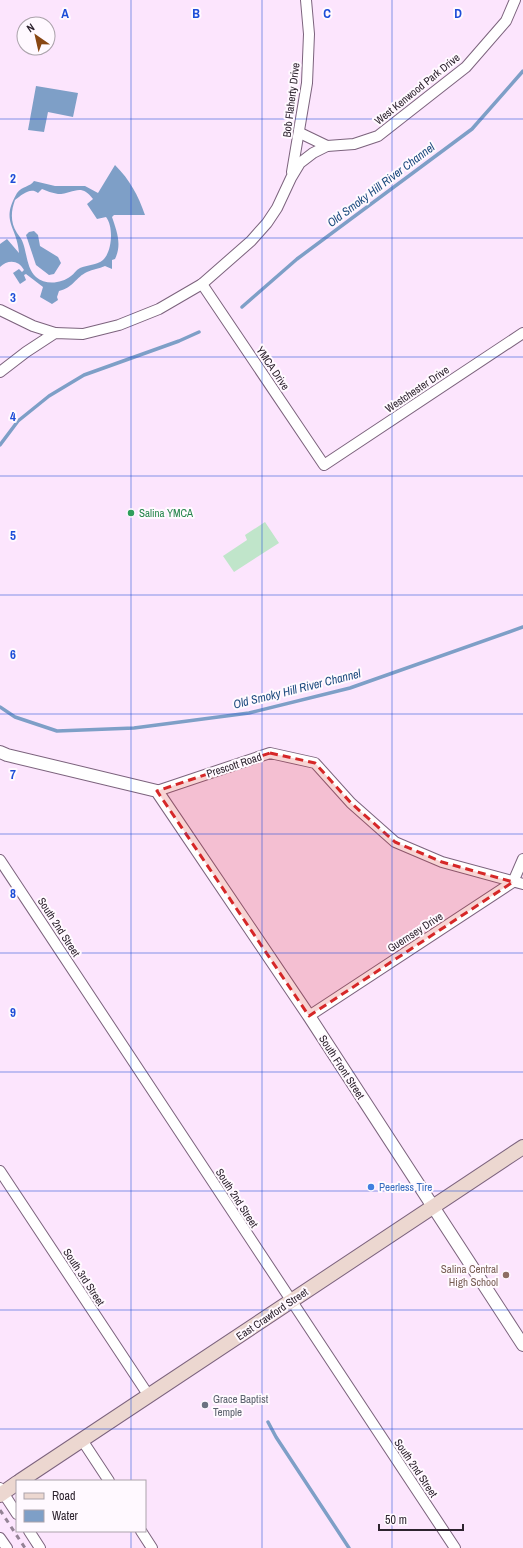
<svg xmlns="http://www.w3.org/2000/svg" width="523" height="1548" font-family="'Archivo Narrow',sans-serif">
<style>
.green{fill:#c0e5ca}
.water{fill:#7e9fc7;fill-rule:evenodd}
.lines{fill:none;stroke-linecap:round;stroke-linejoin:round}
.stream{stroke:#7e9fc7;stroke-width:3.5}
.minor-casing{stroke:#7c637d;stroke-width:12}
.tertiary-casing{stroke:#7c637d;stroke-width:14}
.secondary-casing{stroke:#7c637d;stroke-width:16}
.minor{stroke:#fff;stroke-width:10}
.tertiary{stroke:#fff;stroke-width:12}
.secondary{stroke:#ecd7d0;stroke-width:14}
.rail{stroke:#948395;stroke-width:3;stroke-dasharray:5 5;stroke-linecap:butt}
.marked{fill:#d62828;fill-opacity:0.2;stroke:#d62828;stroke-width:3;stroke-dasharray:8 5;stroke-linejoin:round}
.grid{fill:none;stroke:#1d4ed8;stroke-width:1;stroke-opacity:0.55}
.leisure-dot{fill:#2e9e5b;stroke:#fff9ff;stroke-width:1.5}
.shop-dot{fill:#3f7fe0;stroke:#fff9ff;stroke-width:1.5}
.education-dot{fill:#8d6e63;stroke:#fff9ff;stroke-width:1.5}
.worship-dot{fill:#6b7280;stroke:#fff9ff;stroke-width:1.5}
.labels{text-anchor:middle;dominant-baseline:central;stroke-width:4;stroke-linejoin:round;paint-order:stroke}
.street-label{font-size:11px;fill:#2d232e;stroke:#fff9ff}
.leisure-label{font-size:11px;fill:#27864d;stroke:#fff9ff;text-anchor:start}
.shop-label{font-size:11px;fill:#366cbe;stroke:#fff9ff;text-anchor:start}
.education-label{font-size:11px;fill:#785e54;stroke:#fff9ff;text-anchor:end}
.worship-label{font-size:11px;fill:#5b616d;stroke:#fff9ff;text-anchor:start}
.water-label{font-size:12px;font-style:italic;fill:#1c4b7e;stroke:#fff9ff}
.grid-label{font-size:13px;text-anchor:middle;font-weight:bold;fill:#1d4ed8;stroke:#fff9ff;stroke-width:4;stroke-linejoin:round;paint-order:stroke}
</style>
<rect width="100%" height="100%" fill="#fce5fd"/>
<polygon class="green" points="265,522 279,543 234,572 223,556 247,540 245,535"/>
<g class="water">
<polygon points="36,86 78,93 73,117 48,112 44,132 28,130"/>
<path d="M115,165C130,180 138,195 145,215H114L112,217C117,232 122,244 115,259L112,260V269L105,266C99,269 93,269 87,272C76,277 73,288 59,291L57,297L58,300L52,304L40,297L43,287L26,274L24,275L26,280L20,284L13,273L19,269L22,272L24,270C19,260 8,259 0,267V244L7,239L19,253C17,226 0,222 17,193C22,186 30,187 34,181L55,186H85L98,193ZM42,189C47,191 52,193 58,194C73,194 81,182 93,199L87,204L97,219L106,217C114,227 112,252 103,260C97,265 87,265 80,268C76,270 74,274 71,276C61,284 45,285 36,277C27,269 27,254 23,243C22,239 19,236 17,233C10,222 11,211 15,200C22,195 30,187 38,193Z"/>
<polygon points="34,231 38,235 40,246 58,257 61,263 54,274 49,275 36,265 26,235 29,232"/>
</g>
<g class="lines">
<g class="stream">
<polyline points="242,307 297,259 472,129 523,71"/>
<polyline points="0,445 18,421 49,396 84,375 179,341 199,332"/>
<polyline points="0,707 15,717 57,731 134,728 249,713 350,688 523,627"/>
<polyline points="268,1422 276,1437 349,1548"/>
</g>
<defs>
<g id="minor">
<polyline points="300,133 327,146"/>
<polyline points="292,172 307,83 309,34 306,0"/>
<polyline points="202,284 324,465 523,333"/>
<polyline points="0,310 33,326 55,333"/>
<polyline points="0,372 26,352 55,333 83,334 119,325 159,309 202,284 251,241 267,223 277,208 291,178 300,163 313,153 327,146 354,144 378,136 466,67 506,21 515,0"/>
<polyline points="157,791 270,753 315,763 351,803 395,842 442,862 523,884"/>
<polyline points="0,860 455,1548"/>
<polyline points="309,1016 513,882 523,859"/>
<polyline points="0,1171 149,1396"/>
<polyline points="82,1440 109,1481"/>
<polyline points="0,1488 17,1514"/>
<polyline points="29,1531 40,1548"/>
<polyline points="141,1531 152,1548"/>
<polyline points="0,1538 7,1548"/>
</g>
<polyline id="tertiary" points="0,752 7,755 157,791 309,1016 523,1345"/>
<g id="secondary">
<polyline points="20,1481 523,1147"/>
<polyline points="0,1495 17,1483"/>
</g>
</defs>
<use href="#minor" class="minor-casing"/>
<use href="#tertiary" class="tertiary-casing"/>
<use href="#secondary" class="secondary-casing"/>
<use href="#minor" class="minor"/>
<use href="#tertiary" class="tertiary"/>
<use href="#secondary" class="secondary"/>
<polyline class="rail" points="0,1510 25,1548"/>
</g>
<path class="marked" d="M270,753L315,763L351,803L395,842L442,862L513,882L309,1016L157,791Z"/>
<path class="grid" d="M131,0V1481M262,0V1548M392,0V1548M0,119H523M0,238H523M0,357H523M0,476H523M0,595H523M0,714H523M0,834H523M0,953H523M0,1072H523M0,1191H523M0,1310H523M0,1429H523M131,1531V1548"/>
<circle class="leisure-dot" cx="131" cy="513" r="4"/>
<circle class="shop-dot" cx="371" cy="1187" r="4"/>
<circle class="education-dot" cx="506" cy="1275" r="4"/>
<circle class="worship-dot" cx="205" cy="1405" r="4"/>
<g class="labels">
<g class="street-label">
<text transform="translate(417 89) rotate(-39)">West Kenwood Park Drive</text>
<text transform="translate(291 100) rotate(-83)">Bob Flaherty Drive</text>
<text transform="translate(273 368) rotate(56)">YMCA Drive</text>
<text transform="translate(417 389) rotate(-34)">Westchester Drive</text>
<text transform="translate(234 765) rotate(-18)">Prescott Road</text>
<text transform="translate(59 927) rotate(57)">South 2nd Street</text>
<text transform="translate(415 932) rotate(-33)">Guernsey Drive</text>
<text transform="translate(342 1067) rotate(57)">South Front Street</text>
<text transform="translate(237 1198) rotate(57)">South 2nd Street</text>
<text transform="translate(84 1277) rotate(57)">South 3rd Street</text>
<text transform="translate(272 1314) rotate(-34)">East Crawford Street</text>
<text transform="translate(416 1468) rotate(56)">South 2nd Street</text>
</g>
<g class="leisure-label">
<text x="139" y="513">Salina YMCA</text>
</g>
<g class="shop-label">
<text x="379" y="1187">Peerless Tire</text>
</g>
<g class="education-label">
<text x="498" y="1269">Salina Central<tspan x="498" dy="13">High School</tspan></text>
</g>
<g class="worship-label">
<text x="213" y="1399">Grace Baptist<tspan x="213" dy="13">Temple</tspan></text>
</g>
<g class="water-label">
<text transform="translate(381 185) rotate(-37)">Old Smoky Hill River Channel</text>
<text transform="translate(297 689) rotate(-14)">Old Smoky Hill River Channel</text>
</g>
</g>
<g class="grid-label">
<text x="65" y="18">A</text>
<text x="196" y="18">B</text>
<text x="327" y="18">C</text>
<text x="458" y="18">D</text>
<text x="13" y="183">2</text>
<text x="13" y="302">3</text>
<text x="13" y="421">4</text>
<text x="13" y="540">5</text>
<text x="13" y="659">6</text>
<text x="13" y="779">7</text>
<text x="13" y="898">8</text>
<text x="13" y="1017">9</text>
</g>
<rect x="16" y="1480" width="130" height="52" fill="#fff9ff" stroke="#aba3ab"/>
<rect x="24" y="1493" width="20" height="6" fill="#ecd7d0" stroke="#aba3ab"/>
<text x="52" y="1500" font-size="12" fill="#2d232e">Road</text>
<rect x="24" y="1510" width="20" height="12" fill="#7e9fc7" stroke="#aba3ab"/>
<text x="52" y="1520" font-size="12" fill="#2d232e">Water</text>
<g transform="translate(36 36) rotate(326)"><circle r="19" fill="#fff9ff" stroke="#aba3ab"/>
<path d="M0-3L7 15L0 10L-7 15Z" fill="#884613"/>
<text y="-6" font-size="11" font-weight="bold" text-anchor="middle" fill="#2d232e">N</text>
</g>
<path d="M379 1524v6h84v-6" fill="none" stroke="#2d232e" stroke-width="2"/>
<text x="385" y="1524" font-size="12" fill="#2d232e" stroke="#fff9ff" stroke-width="3" paint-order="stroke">50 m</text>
</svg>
